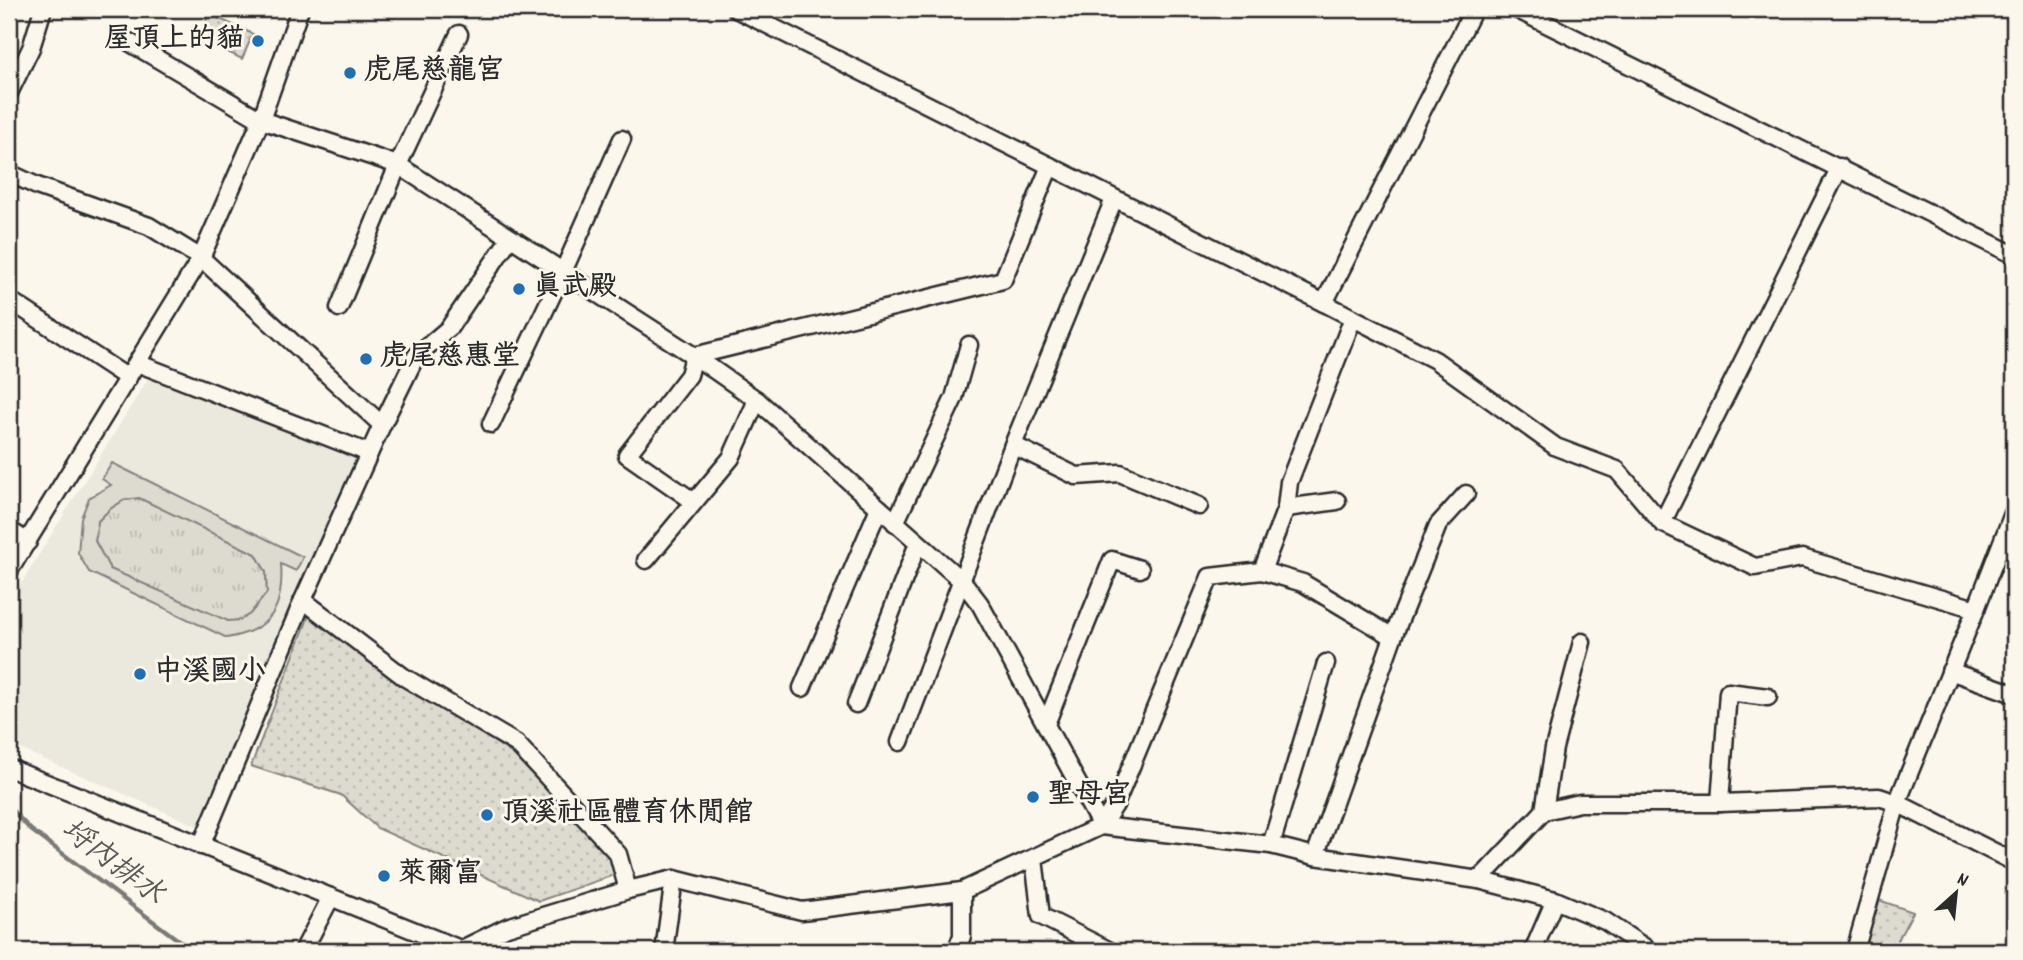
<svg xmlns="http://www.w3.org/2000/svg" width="2023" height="960" font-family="Dekko,'LXGW WenKai TC',sans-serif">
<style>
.built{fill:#ebe8de}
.grass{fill:url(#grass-tufts);stroke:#84827e;stroke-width:2}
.park{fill:url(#park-dots);stroke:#84827e;stroke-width:2}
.pitch{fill:#dddad0;stroke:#84827e;stroke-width:2;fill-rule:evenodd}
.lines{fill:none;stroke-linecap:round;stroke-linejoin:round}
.stream{stroke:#7b7a75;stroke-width:4.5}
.minor-casing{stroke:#2b2b2b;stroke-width:21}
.minor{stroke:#fbf7ec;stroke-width:16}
.poi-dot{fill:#1f6fb2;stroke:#fbf7ec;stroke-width:2.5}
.labels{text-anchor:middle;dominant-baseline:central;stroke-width:6;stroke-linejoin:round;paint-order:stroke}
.poi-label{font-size:28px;font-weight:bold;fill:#2b2b2b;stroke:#fbf7ec;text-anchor:start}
.water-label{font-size:30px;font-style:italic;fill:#5a5956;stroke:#fbf7ec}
</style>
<defs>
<pattern id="grass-tufts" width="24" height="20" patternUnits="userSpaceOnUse" patternTransform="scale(1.75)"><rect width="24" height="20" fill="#dddad0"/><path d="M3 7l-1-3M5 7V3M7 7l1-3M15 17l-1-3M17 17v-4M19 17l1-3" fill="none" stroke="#bebbb3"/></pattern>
<pattern id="park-dots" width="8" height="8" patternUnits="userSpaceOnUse" patternTransform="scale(1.75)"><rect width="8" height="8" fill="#dddad0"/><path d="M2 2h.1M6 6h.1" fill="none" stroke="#bebbb3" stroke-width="1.8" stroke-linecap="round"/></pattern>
</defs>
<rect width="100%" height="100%" fill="#fbf7ec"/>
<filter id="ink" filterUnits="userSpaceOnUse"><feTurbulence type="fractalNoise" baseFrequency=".0143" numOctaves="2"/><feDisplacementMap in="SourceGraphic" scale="14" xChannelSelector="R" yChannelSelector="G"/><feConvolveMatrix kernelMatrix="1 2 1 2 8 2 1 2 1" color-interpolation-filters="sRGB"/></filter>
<g filter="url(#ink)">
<polygon class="built" points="148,379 364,459 204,829 9,744 9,603"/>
<polygon class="grass" points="140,498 256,554 266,572 267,593 250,614 240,620 228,622 110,569 95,541 98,521 110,509 124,500"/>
<g class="park">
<polygon points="209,14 253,34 242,59 198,38"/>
<polygon points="310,613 399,678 514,755 607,850 617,874 539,901 377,828 341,795 251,766"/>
<polygon points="1876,899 1913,912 1892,951 1861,951"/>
</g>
<path class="pitch" d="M112,463L303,557L296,571L281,564C284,607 272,630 227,638L89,572L78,553L81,518L89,498L111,485L102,479ZM139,498L256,554L266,572L267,593L250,614L240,620L228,621L110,569L95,541L98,521L110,509L124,500Z"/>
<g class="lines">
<polyline class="stream" points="9,807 31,830 193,951"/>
<defs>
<g id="minor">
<polyline points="736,9 1324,303 1474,9"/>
<polyline points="1516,9 2014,255"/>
<polyline points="129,42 261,120 398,165 694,356 757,400 963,582 980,604 1101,826"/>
<polyline points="9,93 31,48 43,9"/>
<polyline points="9,173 37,186 149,226 201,258 382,425"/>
<polyline points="14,303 128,378"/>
<polyline points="1324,303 1435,360 1556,447 1617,470 1662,523 1755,567 1802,558 1976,609 1897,803 1855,951"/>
<polyline points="339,308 398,165 459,34"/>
<polyline points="137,363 369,453"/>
<polyline points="491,424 563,272 622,139"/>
<polyline points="1013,445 1076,476 1120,473 1199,506"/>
<polyline points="693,501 627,455 689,375 694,356 1003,280 1050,166"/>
<polyline points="1286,508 1337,501"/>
<polyline points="895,523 954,398 969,345"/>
<polyline points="1662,523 1840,167"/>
<polyline points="9,530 28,542"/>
<polyline points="646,560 731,458 757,400"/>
<polyline points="9,571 201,258 261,120 300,9"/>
<polyline points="303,600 404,677 517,744 618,854 628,890"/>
<polyline points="1976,609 2014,511"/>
<polyline points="1393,637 1438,525 1466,494"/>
<polyline points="1950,671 2014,694"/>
<polyline points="802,688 879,508"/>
<polyline points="856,704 918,543"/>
<polyline points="1046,724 1112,560 1140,569"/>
<polyline points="900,742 1013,445 1114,199"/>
<polyline points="9,768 465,951"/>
<polyline points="1720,803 1728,692 1768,697"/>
<polyline points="1544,811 1554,748 1582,642"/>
<polyline points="1101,826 1271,845 1315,856 1479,880 1555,900 1605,921 1650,951"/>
<polyline points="1271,845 1326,663"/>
<polyline points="201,846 303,600 382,425 416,356 449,328 510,238"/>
<polyline points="1315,856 1393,637 1303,583 1262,571 1286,508 1289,482 1353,318"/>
<polyline points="1034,859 1041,916 1110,951"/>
<polyline points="1479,880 1544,811 1580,803 1720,803 1879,797 1897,803 2014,862"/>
<polyline points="303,951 331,897"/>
<polyline points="458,951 507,927 628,890 674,879 802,911 962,891 1101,826 1115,805 1210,577 1262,571"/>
<polyline points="664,951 674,879"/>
<polyline points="956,951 962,936 962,891"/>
<polyline points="1533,951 1555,900"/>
</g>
</defs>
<use href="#minor" class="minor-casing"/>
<use href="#minor" class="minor"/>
</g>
</g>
<g class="poi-dot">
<circle cx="258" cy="41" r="7"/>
<circle cx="350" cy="73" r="7"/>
<circle cx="519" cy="289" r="7"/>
<circle cx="366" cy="359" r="7"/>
<circle cx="140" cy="674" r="7"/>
<circle cx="1033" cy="797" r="7"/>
<circle cx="487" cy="815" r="7"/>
<circle cx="384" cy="876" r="7"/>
</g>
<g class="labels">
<g class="poi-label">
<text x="244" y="41" text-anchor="end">屋頂上的貓</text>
<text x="364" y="73">虎尾慈龍宮</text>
<text x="533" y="289">真武殿</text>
<text x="380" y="359">虎尾慈惠堂</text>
<text x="154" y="674">中溪國小</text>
<text x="1047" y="797">聖母宮</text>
<text x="501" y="815">頂溪社區體育休閒館</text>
<text x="398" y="876">萊爾富</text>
</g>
<g class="water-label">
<text transform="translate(111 864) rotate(37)">埒內排水</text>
</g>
</g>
<rect width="2023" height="960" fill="none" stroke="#fbf7ec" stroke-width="35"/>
<rect x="18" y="18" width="1988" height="925" fill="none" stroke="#2b2b2b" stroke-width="2.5" filter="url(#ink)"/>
<g transform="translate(1956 893) rotate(27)" stroke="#fbf7ec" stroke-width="5" paint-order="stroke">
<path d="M0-5L12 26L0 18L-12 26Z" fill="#2b2b2b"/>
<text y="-10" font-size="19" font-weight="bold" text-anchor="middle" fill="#2b2b2b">N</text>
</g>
</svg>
